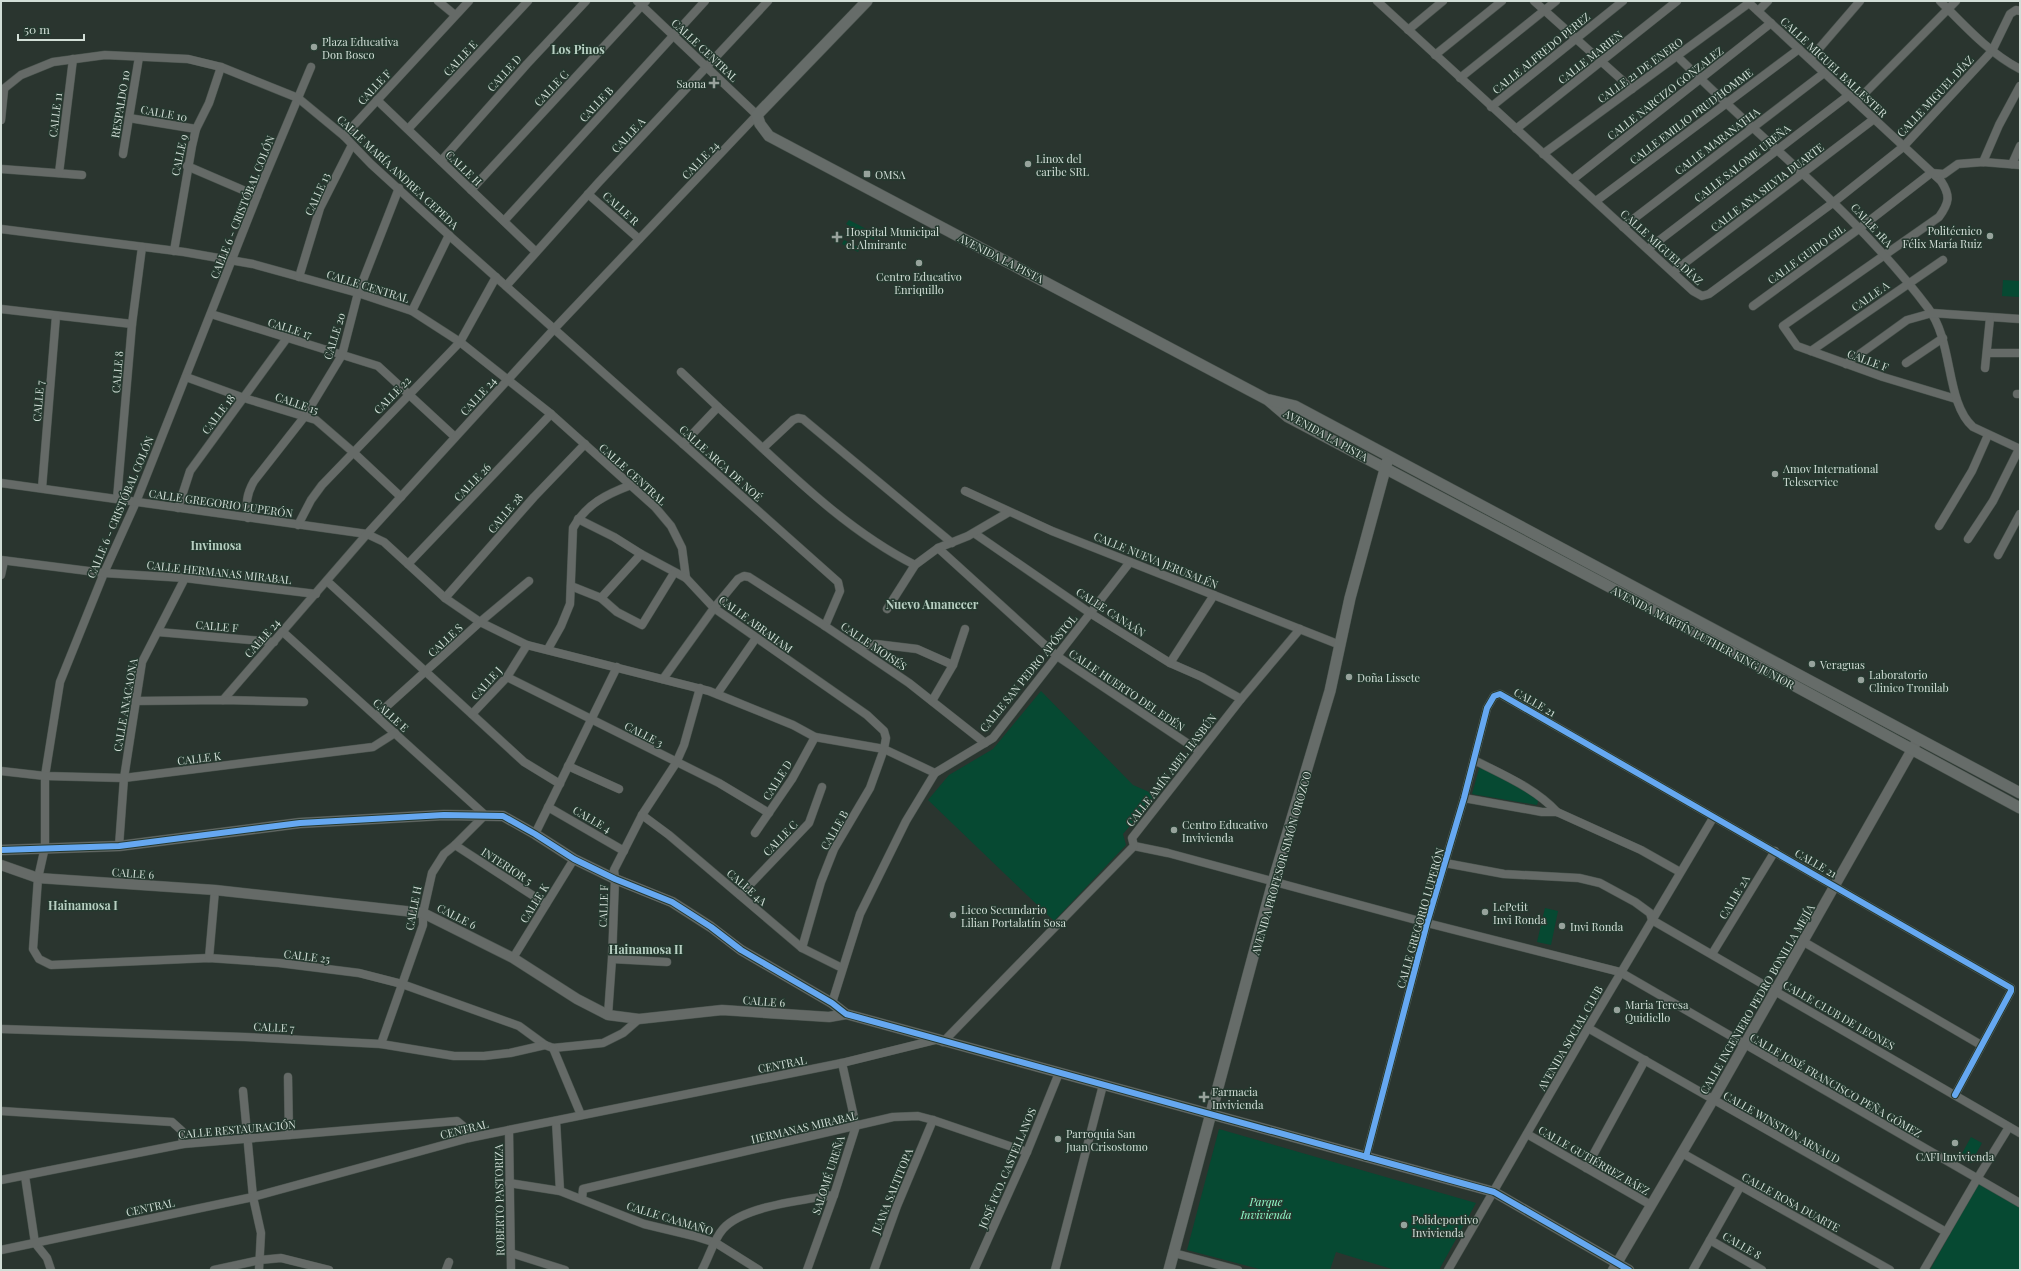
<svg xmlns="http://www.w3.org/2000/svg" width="2021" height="1271" font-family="'Playfair Display',serif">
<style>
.green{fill:#064932}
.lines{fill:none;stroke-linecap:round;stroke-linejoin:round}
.minor-casing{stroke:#49534d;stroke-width:9}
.tertiary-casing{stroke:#49534d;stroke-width:11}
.secondary-casing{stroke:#49534d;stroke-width:12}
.minor{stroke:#656a67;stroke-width:8}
.tertiary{stroke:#656a67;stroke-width:10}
.secondary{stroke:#666c69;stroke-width:11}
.cycleway-casing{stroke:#25392f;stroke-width:8}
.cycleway{stroke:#66a8f1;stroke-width:6}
.poi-dot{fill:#97a39c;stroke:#25392f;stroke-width:1.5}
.labels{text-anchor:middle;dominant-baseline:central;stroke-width:3;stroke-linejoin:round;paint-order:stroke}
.poi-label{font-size:11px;fill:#d2ded7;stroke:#25392f;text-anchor:start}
.street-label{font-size:11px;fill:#d2ded7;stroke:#25392f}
.park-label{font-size:11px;font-style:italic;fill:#92fbca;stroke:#25392f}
.neighbourhood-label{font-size:12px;font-weight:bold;fill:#b7cfc2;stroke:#25392f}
</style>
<rect width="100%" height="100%" fill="#2a352f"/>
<g class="green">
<polygon points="849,220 874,233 874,240 846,224"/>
<polygon points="844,240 860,248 858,252 842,244"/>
<polygon points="2003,280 2020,281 2019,297 2002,296"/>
<polygon points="1041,691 1133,785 1156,795 1123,834 1126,845 1054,921 928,800 949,775 993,749"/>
<polygon points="1480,765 1539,798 1537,805 1472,794"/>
<polygon points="1545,908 1558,911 1551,945 1537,942"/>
<polygon points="1219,1129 1476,1203 1439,1270 1395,1270 1336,1252 1330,1270 1263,1270 1187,1250"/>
<polygon points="1971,1137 1982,1143 1971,1163 1960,1157"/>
<polygon points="1978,1183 2020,1207 2020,1270 1930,1270"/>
</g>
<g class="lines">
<defs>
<g id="minor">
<polyline points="438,1 455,15"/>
<polyline points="1377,1 1693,291 1702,296 1709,294 1834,202 1903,147 1992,51 2010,14 2016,10 2020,11"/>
<polyline points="1534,1 1632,89"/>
<path d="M1747,1L1941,181C1951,196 1949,203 1939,217L1783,326L1797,346L1883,377L1956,399"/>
<path d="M1940,1C1964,25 1989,53 2020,69"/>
<polyline points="1758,11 1768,1"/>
<polyline points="1408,30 1443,1"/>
<polyline points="1435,55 1502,1"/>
<path d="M1677,56C1761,140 1856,212 1928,308C1954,342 1945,402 1973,427L2020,449"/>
<polyline points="1810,59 1860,1"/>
<polyline points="311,67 261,186 136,502 104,573 60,682 45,776 45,847 38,878 33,949 39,959 51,965 209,958 279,963 359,973 402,984 519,1026 545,1045 553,1048 603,1043 623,1033 639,1019"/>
<polyline points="1460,78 1556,1"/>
<polyline points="1,91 21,75 53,62 105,55 188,59 221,67 298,98 344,136 371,164 452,238 838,582 840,591 825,626"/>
<polyline points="377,100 536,252"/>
<polyline points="1856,102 1956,1"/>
<polyline points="1491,107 1623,1"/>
<polyline points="129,118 196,129"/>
<polyline points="1,120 4,90"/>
<polyline points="408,129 528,1"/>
<polyline points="1516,129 1677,1"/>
<polyline points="344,136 469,1"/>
<polyline points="123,154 139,57"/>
<polyline points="1543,154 1749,3"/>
<polyline points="441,161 527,64 586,1"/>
<polyline points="1983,162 1999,125 2020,86"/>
<polyline points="2012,164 2020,146"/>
<polyline points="187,166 257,196"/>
<polyline points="1,169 82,175"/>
<polyline points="59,173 73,59"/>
<polyline points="1572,180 1771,23"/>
<polyline points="471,190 646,1"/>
<polyline points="588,194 639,239"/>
<polyline points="1596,201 1799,49"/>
<polyline points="504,221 705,1"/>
<polyline points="1623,227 1824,73"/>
<polyline points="1,229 184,252 253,264 358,293 412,311 460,342 508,380 551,414 655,507 671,526 682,548 686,578"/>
<polyline points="1648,249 1849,95"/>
<polyline points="174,251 192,146 196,129 209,103 221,67"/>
<polyline points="1673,272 1874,119"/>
<polyline points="299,277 320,208 352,145"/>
<polyline points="506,286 599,182 768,1"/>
<polyline points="1753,306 1860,228 1931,173 1944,174 1958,164 1983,162 2020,165"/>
<polyline points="1,309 132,324"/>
<polyline points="412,311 449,235"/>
<polyline points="211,314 378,366 455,437"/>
<polyline points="1811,351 1943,260"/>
<polyline points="1988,353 2020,353"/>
<polyline points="1906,363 1943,338"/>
<polyline points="1846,364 1907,320 1932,313 2020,319"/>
<polyline points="1985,368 1990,318"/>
<polyline points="681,372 718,407 683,444"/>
<polyline points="186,377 244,398 316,420 353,452 401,497"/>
<polyline points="2017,394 2020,394"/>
<path d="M718,407C780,463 840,527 915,565"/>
<polyline points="763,448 793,420 798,418 803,419 952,543"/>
<polyline points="1,483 367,534 384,542 445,598 480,622 527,645 709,691 793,725 815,737 884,749 935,773"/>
<polyline points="42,488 56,316"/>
<polyline points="965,491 1052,531 1340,645"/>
<polyline points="117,499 132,324 142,247"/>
<polyline points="178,508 190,471 287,338"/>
<path d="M248,518C246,503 246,495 254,481L305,416L342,355L358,293L399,188"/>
<polyline points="578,519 614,537 641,554 686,578 714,608 867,715 884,731 886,738 884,749 870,788 834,849 821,882 802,948"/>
<polyline points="298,525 311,500 322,485 460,342 496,277"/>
<polyline points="1939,526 1972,471 1988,435"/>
<polyline points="974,533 1090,613 1170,663 1202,677 1241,699"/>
<polyline points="1968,539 1993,501 2019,449"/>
<polyline points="938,548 1057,656 1199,751"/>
<polyline points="1998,555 2020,514"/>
<polyline points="1,560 104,573 185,578 316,594"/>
<polyline points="408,564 551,414"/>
<polyline points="1,575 4,561"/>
<polyline points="327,581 524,762 560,784"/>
<polyline points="571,586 601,598 617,612 642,625 674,573"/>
<polyline points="445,598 534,497 585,444"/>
<polyline points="601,598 641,554"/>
<polyline points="887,609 915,565 938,548 968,536 1009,512"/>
<polyline points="158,632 274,642"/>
<polyline points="283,632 485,815 455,845 444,854 432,873 423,913 423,925 381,1044"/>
<polyline points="855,646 876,644 917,649 953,665"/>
<path d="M548,649L561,626L570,604L573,528C586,504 607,494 631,485"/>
<polyline points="1170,663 1214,595"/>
<polyline points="507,677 719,783 769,813"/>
<polyline points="663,679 714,608 738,579 744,576 749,577 825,626 909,683 985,743"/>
<polyline points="717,694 756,638"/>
<polyline points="223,700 367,534 555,328 757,115 637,1"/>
<polyline points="135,701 223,700 304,702"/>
<polyline points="932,701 953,665 965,629"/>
<polyline points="472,714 507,677 527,645"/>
<polyline points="376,716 480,622 529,581"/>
<path d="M1474,760C1503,775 1535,788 1557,812"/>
<polyline points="568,766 619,789"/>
<polyline points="1,771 45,776 124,778 373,747 395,733"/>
<polyline points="1464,798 1542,812 1557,812 1641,850 1680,872"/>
<polyline points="548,807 624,851"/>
<polyline points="642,815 669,835 802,948 842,968"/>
<polyline points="755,833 792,779 815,737"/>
<polyline points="535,834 617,667"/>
<polyline points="455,845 546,904"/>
<polyline points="119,846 124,778 142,662 185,578"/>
<polyline points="1134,846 1168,853 1427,923 1620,972 2020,1203"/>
<polyline points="1445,863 1504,874 1579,878 1600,883 1635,902 1650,913 1652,920 2020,1133"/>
<polyline points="740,895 809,823 822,787"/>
<polyline points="1804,942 1981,1045"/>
<polyline points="1712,954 1775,851"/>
<polyline points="209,958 215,890"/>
<polyline points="513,958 574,859"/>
<polyline points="612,959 667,962"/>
<polyline points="832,1003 860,914 906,821 935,773 993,738 1130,562"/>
<polyline points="608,1015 612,959 615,879 614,870 642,815 676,763 684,745 700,688"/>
<polyline points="1588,1028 1946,1232"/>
<polyline points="1,1029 245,1037 381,1044 454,1056 484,1056 510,1053 545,1045"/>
<polyline points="943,1042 1134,846 1132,838 1241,699 1300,629"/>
<polyline points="553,1048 581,1115"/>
<polyline points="288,1077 289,1135"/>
<polyline points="243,1091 253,1197 261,1233 259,1270"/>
<polyline points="1,1111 172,1122 182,1131 183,1144"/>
<polyline points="556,1121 560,1191"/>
<polyline points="509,1130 511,1270"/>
<polyline points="1527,1134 1651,1205"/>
<polyline points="1682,1153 1890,1270"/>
<polyline points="1366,1157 1427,923 1464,798 1487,708 1494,696 1500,694 2011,988 2011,991 1955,1095"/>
<polyline points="1586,1168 1645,1060"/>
<polyline points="25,1176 35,1243 47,1258 51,1270"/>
<polyline points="1,1180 183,1144 457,1121 463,1126 469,1138"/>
<polyline points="509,1183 560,1191 644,1224 694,1236 716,1243 759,1270"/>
<polyline points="582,1199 583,1189 893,1117 918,1116 933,1120 1027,1152"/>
<polyline points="1710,1240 1762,1270"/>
<polyline points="1,1250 253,1197 469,1138 842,1063 935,1040"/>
<polyline points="511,1253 565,1270"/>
<polyline points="1174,1253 1238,1270"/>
<polyline points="214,1270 260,1260 281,1258 329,1270"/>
<polyline points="446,1270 449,1262"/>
<path d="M702,1270C709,1257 714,1239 723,1229C743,1206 804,1200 834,1195"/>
<polyline points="807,1270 834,1195 856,1126 842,1063"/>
<polyline points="874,1270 897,1206 933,1120"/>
<polyline points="974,1270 1027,1152 1059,1073"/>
<polyline points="1055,1270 1103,1085"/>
<polyline points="1448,1270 1588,1028 1713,818"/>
<polyline points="1693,1270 1740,1187"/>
<polyline points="1924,1270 1977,1179 2009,1127"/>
</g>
<g id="tertiary">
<polyline points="1,850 119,846 300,823 444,815 503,816 535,834 574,859 615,879 672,902 711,927 741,950 832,1003 846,1014 1494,1192 1629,1270"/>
<polyline points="1,865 38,878 215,890 423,913 513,958 577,999 608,1015 639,1019 722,1010 829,1017 846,1014"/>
<polyline points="1613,1270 1713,1100 1918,739"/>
</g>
<g id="secondary">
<polyline points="867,1 757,115 760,124 769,136 1268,400 1288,417 1725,648 2020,808"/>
<polyline points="1270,400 1295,406 2020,793"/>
<polyline points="1169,1270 1273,882 1330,691 1350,598 1387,462"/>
</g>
</defs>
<use href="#minor" class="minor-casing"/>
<use href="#tertiary" class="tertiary-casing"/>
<use href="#secondary" class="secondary-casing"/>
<use href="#minor" class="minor"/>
<use href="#tertiary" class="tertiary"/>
<use href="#secondary" class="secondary"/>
<defs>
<g id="cycleway">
<polyline points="1,850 119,846 300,823 444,815 503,816 535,834 574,859 615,879 672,902 711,927 741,950 832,1003 846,1014 1494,1192 1629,1270"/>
<polyline points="1366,1157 1427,923 1464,798 1487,708 1494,696 1500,694 2011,988 2011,991 1955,1095"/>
</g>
</defs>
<use href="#cycleway" class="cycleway-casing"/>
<use href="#cycleway" class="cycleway"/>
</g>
<g class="poi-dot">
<circle cx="314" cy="47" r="4"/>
<path d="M712 77h4v4h4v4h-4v4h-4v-4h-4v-4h4z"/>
<circle cx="1028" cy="164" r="4"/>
<rect x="863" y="170" width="8" height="8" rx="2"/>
<circle cx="1990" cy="236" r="4"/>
<path d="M835 231h4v4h4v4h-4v4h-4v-4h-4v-4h4z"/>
<circle cx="919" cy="263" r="4"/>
<circle cx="1775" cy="474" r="4"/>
<circle cx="1812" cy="664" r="4"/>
<circle cx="1349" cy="677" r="4"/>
<circle cx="1861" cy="680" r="4"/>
<circle cx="1174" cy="830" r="4"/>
<circle cx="1485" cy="912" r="4"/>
<circle cx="953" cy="915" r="4"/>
<circle cx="1562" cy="926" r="4"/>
<circle cx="1617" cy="1010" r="4"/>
<path d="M1202 1091h4v4h4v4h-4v4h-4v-4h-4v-4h4z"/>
<circle cx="1058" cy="1139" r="4"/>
<circle cx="1955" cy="1143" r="4"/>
<circle cx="1404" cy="1225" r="4"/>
</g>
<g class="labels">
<g class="poi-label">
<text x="322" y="41">Plaza Educativa<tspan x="322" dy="13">Don Bosco</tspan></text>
<text x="706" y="83" text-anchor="end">Saona</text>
<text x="1036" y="158">Linox del<tspan x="1036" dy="13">caribe SRL</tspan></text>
<text x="875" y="174">OMSA</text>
<text x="1982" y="230" text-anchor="end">Politécnico<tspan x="1982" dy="13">Félix María Ruiz</tspan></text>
<text x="846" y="231">Hospital Municipal<tspan x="846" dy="13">el Almirante</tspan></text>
<text x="919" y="276" text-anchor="middle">Centro Educativo<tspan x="919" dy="13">Enriquillo</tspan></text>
<text x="1783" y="468">Amov International<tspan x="1783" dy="13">Teleservice</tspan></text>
<text x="1820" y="664">Veraguas</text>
<text x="1869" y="674">Laboratorio<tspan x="1869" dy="13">Clinico Tronilab</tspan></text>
<text x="1357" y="677">Doña Lissete</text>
<text x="1182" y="824">Centro Educativo<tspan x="1182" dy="13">Invivienda</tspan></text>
<text x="1493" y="906">LePetit<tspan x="1493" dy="13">Invi Ronda</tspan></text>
<text x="961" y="909">Liceo Secundario<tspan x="961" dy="13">Lilian Portalatín Sosa</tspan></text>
<text x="1570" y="926">Invi Ronda</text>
<text x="1625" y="1004">Maria Teresa<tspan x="1625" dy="13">Quidiello</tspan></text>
<text x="1212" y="1091">Farmacia<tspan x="1212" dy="13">Invivienda</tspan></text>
<text x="1066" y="1133">Parroquia San<tspan x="1066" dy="13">Juan Crisostomo</tspan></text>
<text x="1955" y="1156" text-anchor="middle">CAFI Invivienda</text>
<text x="1412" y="1219">Polideportivo<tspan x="1412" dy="13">Invivienda</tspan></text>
</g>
<g class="street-label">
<text transform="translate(705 50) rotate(43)">CALLE CENTRAL</text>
<text transform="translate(1541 53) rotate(-39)">CALLE ALFREDO PEREZ</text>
<text transform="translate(1590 57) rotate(-38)">CALLE MARIEN</text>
<text transform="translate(460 58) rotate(-47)">CALLE E</text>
<text transform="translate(1834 67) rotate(43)">CALLE MIGUEL BALLESTER</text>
<text transform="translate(1640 70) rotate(-36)">CALLE 21 DE ENERO</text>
<text transform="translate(504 73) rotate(-48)">CALLE D</text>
<text transform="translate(374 87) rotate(-47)">CALLE F</text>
<text transform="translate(551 88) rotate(-47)">CALLE C</text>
<text transform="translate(1665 93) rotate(-38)">CALLE NARCIZO GONZALEZ</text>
<text transform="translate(1935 96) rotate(-47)">CALLE MIGUEL DÍAZ</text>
<text transform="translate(120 104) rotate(-81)">RESPALDO 10</text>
<text transform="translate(596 104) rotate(-47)">CALLE B</text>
<text transform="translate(164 113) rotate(10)">CALLE 10</text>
<text transform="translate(55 115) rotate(-83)">CALLE 11</text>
<text transform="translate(1691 116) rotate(-37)">CALLE EMILIO PRUD'HOMME</text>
<text transform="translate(628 135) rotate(-47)">CALLE A</text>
<text transform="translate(1717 141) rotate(-37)">CALLE MARANATHA</text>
<text transform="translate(179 155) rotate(-78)">CALLE 9</text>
<text transform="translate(700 160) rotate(-46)">CALLE 24</text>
<text transform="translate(1742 163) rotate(-38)">CALLE SALOME UREÑA</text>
<text transform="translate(464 168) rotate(44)">CALLE H</text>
<text transform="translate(398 172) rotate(43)">CALLE MARÍA ANDREA CEPEDA</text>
<text transform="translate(1767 187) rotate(-37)">CALLE ANA SILVIA DUARTE</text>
<text transform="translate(317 194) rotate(-66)">CALLE 13</text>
<text transform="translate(242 207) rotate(-68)">CALLE 6 - CRISTÓBAL COLÓN</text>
<text transform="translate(621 208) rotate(42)">CALLE R</text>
<text transform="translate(1872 225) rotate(47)">CALLE 1RA</text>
<text transform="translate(1662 247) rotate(42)">CALLE MIGUEL DÍAZ</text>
<text transform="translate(1806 254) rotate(-36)">CALLE GUIDO GIL</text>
<text transform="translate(1001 258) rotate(27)">AVENIDA LA PISTA</text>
<text transform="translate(368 286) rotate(17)">CALLE CENTRAL</text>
<text transform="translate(1870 296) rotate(-35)">CALLE A</text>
<text transform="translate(290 328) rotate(17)">CALLE 17</text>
<text transform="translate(334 336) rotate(-73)">CALLE 20</text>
<text transform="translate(1868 360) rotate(20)">CALLE F</text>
<text transform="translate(117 372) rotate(-85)">CALLE 8</text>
<text transform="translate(392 395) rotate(-46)">CALLE 22</text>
<text transform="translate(478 396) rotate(-48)">CALLE 24</text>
<text transform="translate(38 401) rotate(-85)">CALLE 7</text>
<text transform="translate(297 403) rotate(19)">CALLE 15</text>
<text transform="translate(218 414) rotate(-53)">CALLE 18</text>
<text transform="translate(1326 435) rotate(29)">AVENIDA LA PISTA</text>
<text transform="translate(721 463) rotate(42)">CALLE ARCA DE NOÉ</text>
<text transform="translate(633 474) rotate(42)">CALLE CENTRAL</text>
<text transform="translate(472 482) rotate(-46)">CALLE 26</text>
<text transform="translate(221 503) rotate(8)">CALLE GREGORIO LUPERÓN</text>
<text transform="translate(120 507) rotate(-67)">CALLE 6 - CRISTÓBAL COLÓN</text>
<text transform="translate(505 513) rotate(-50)">CALLE 28</text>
<text transform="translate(1156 560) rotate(22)">CALLE NUEVA JERUSALÉN</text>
<text transform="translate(219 572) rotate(6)">CALLE HERMANAS MIRABAL</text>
<text transform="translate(1111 612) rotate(33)">CALLE CANAÁN</text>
<text transform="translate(756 624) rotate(36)">CALLE ABRAHAM</text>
<text transform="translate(217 626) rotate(5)">CALLE F</text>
<text transform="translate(1703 637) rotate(28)">AVENIDA MARTÍN LUTHER KING JUNIOR</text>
<text transform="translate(262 638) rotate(-49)">CALLE 24</text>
<text transform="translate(445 640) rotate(-43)">CALLE S</text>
<text transform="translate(874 646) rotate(34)">CALLE MOISÉS</text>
<text transform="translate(1028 673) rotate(-51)">CALLE SAN PEDRO APÓSTOL</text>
<text transform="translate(486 683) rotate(-48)">CALLE J</text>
<text transform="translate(1127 690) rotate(34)">CALLE HUERTO DEL EDÉN</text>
<text transform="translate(1535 702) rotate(30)">CALLE 21</text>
<text transform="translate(125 705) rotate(-80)">CALLE ANACAONA</text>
<text transform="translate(391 715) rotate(42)">CALLE E</text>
<text transform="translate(644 734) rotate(27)">CALLE 3</text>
<text transform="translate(199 758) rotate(-7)">CALLE K</text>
<text transform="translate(1171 770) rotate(-52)">CALLE AMÍN ABEL HASBÚN</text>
<text transform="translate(777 780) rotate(-58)">CALLE D</text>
<text transform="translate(592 819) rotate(30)">CALLE 4</text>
<text transform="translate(834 830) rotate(-60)">CALLE B</text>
<text transform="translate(780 838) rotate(-46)">CALLE C</text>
<text transform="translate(1281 863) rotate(-74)">AVENIDA PROFESOR SIMÓN OROZCO</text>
<text transform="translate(1816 863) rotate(30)">CALLE 21</text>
<text transform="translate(507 866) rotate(33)">INTERIOR 5</text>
<text transform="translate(133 873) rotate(4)">CALLE 6</text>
<text transform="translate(747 887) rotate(41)">CALLE 4A</text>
<text transform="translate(1734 897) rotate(-59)">CALLE 2A</text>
<text transform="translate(534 903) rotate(-58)">CALLE K</text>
<text transform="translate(603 906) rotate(-88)">CALLE F</text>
<text transform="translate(413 908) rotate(-79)">CALLE H</text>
<text transform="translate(457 916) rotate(27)">CALLE 6</text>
<text transform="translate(1420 918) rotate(-74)">CALLE GREGORIO LUPERÓN</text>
<text transform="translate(307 956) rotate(7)">CALLE 25</text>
<text transform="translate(1757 999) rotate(-60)">CALLE INGENIERO PEDRO BONILLA MEJÍA</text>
<text transform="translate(764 1001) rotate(4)">CALLE 6</text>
<text transform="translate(1839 1015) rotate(30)">CALLE CLUB DE LEONES</text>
<text transform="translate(274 1027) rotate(3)">CALLE 7</text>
<text transform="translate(1570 1038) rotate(-60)">AVENIDA SOCIAL CLUB</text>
<text transform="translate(782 1064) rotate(-11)">CENTRAL</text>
<text transform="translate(1836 1085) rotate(30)">CALLE JOSÉ FRANCISCO PEÑA GÓMEZ</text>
<text transform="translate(804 1127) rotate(-13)">HERMANAS MIRABAL</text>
<text transform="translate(1782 1127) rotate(30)">CALLE WINSTON ARNAUD</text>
<text transform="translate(237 1129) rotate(-5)">CALLE RESTAURACIÓN</text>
<text transform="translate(464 1129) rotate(-14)">CENTRAL</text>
<text transform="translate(1594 1160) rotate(30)">CALLE GUTIÉRREZ BÁEZ</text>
<text transform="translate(1007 1168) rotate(-67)">JOSÉ FCO. CASTELLANOS</text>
<text transform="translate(828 1175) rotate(-72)">SALOMÉ UREÑA</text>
<text transform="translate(892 1191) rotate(-68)">JUANA SALTITOPA</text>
<text transform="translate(499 1200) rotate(-91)">ROBERTO PASTORIZA</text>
<text transform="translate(1791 1202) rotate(29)">CALLE ROSA DUARTE</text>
<text transform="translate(150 1207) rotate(-12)">CENTRAL</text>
<text transform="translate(670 1218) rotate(17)">CALLE CAAMAÑO</text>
<text transform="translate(1742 1245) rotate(30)">CALLE 8</text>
</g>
<g class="park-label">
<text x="1266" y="1201">Parque<tspan x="1266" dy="13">Invivienda</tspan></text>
</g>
<g class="neighbourhood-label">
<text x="578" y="49">Los Pinos</text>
<text x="216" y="545">Invimosa</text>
<text x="932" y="604">Nuevo Amanecer</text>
<text x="83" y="905">Hainamosa I</text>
<text x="646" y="949">Hainamosa II</text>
</g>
</g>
<rect width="2021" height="1271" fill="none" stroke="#d2ded7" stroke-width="4"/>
<path d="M18 34v6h66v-6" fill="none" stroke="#d2ded7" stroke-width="2"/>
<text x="24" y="34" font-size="12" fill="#d2ded7" stroke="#25392f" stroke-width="3" paint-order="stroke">50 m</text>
</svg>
